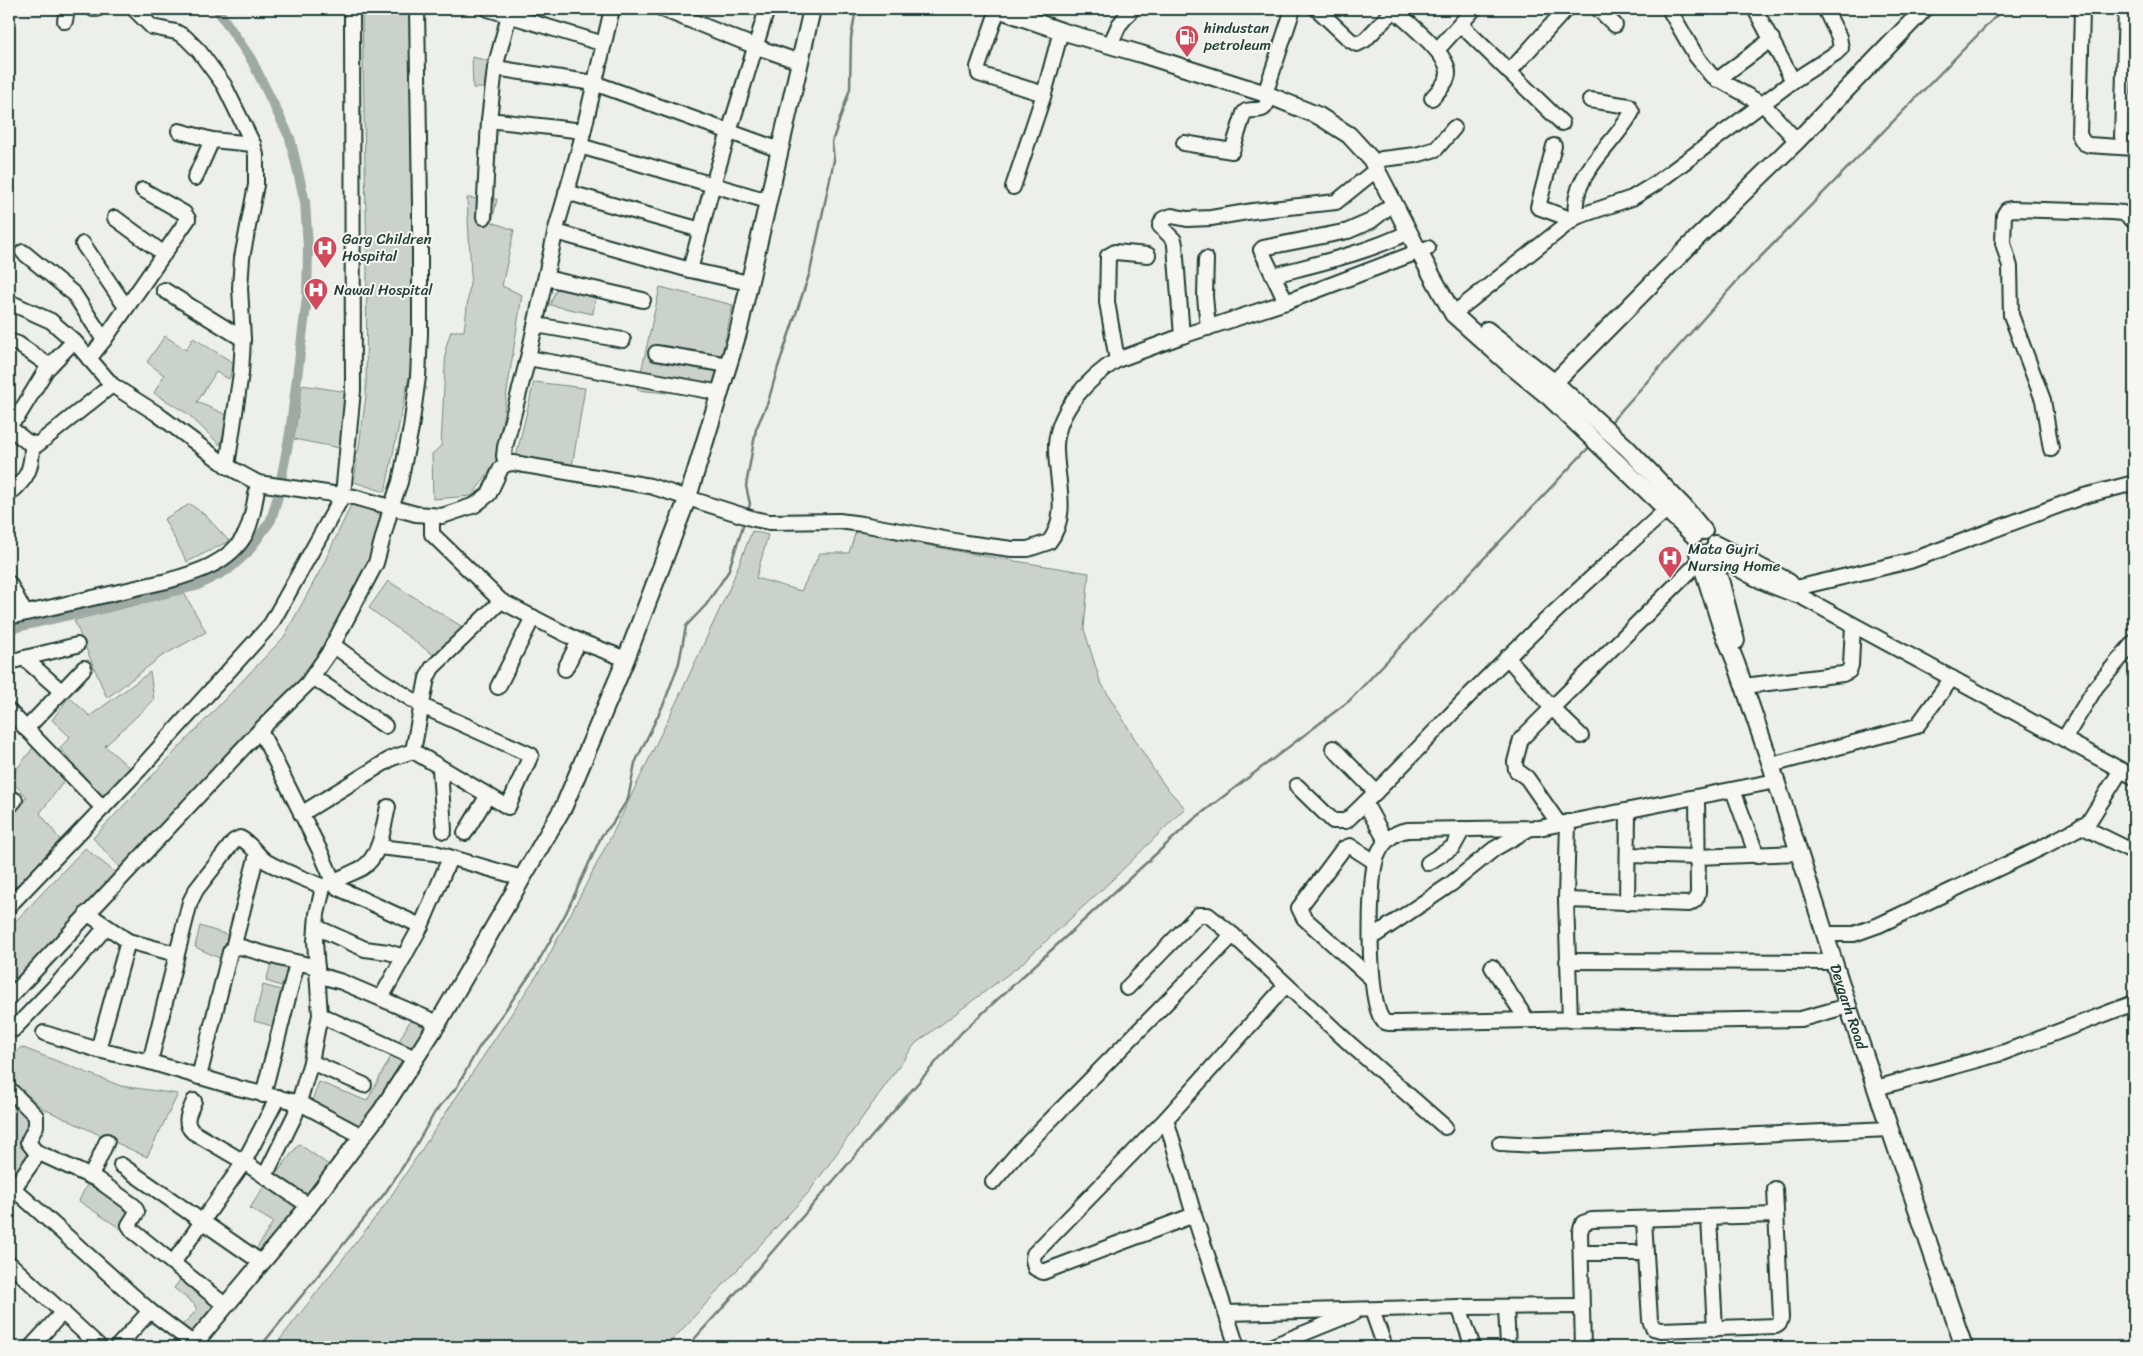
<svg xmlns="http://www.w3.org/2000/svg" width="2143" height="1356" font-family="Sriracha,sans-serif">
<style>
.green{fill:#cbd2cc;stroke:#758880}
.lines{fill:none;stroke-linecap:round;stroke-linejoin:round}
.stream{stroke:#6c7e77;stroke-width:2.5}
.canal{stroke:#9faaa4;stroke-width:10}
.minor-casing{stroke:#1f3d34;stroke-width:18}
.major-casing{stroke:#1f3d34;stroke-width:20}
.minor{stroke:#f6f6f2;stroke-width:14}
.major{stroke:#f6f6f2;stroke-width:16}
.labels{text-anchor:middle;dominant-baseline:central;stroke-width:4;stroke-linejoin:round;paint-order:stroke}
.poi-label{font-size:15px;fill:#1f3d34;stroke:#f6f6f2;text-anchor:start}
.street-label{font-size:15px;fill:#1f3d34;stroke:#f6f6f2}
</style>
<rect width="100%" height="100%" fill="#edefea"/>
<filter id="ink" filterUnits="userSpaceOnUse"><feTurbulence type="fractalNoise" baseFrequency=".02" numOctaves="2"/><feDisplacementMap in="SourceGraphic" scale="10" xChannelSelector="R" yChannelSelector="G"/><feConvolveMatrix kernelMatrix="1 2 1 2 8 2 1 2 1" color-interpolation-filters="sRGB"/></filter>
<g filter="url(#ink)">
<g class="green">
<polygon points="362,9 413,9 415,348 385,492 354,482 366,396 367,268"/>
<polygon points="472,57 498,63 496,88 473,88"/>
<polygon points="467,198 497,199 492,222 514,230 502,286 522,295 496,462 472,496 433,499 432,454 441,446 446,347 451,331 464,331 471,275"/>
<polygon points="558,285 596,294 593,314 550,305"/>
<polygon points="660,287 733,305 714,389 668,382 667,393 637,390"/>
<polygon points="165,336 186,350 193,338 234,363 229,379 216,372 197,402 229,416 220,445 188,414 154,393 164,375 147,362"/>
<polygon points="534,382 585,388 572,467 516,457"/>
<polygon points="302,385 354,393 345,449 294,439"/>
<polygon points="352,503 385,517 369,569 325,654 234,746 201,785 122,870 93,838 284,637 322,567"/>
<polygon points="190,504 205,515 229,541 187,562 164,519"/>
<polygon points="752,531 768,535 756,578 801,591 820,553 849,553 856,531 972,554 1089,573 1084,629 1100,681 1153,769 1165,786 1185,808 1110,882 1019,966 915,1044 809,1192 666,1347 274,1347 385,1205 545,963 618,823 685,684 730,587"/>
<polygon points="388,581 466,629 435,656 369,608"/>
<polygon points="184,593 206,632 162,656 107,698 74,620"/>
<polygon points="150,672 154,700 105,746 132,770 102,797 60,748 70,737 52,720 69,697 90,716"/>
<polygon points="36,744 67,777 40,813 64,845 9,904 9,818 27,797 9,779"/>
<polygon points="85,848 117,874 9,991 9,928"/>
<polygon points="200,926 234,937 226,961 195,947"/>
<polygon points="272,961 295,968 290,989 266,981"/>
<polygon points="263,985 292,993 283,1029 254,1021"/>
<polygon points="413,1015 430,1026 365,1131 311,1103 319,1082 367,1101"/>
<polygon points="21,1047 121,1086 178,1094 147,1157 42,1108 9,1078 9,1060"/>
<polygon points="13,1096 41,1121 11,1191 9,1189 9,1100"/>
<polygon points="299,1144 333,1168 308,1197 276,1174"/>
<polygon points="90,1178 138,1207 132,1219 121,1229 79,1201"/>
<polygon points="267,1182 306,1207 263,1258 254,1253 273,1222 250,1208"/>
<polygon points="183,1276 222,1307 194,1342 179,1328 197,1310 194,1304 174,1288"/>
</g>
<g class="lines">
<g class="stream">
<polyline points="1610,423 1737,281 2003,9"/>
<polyline points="747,513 750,504 746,486 756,429 768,402 778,367 810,272 834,160 832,142 850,89 851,38 856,9"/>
<polyline points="260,1347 385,1193 408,1159 435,1112 457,1087 478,1049 534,969 566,913 602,835 612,824 628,799 635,763 664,703 679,663 686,626 706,605 728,572 745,520"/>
<polyline points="687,1347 752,1275 962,1032 1194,819 1349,701 1592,444"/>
</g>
<polyline class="canal" points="9,629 196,586 229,569 247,553 271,520 278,496 290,433 307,298 308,247 305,202 290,138 251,59 217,9"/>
<defs>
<g id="minor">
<polyline points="93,9 97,9"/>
<polyline points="134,9 152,27 176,32 185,37 199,51 224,85 253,144 256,155 256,185 242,258 240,288 243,339 241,373 227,466"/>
<polyline points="488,9 604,44"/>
<polyline points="662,9 754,46 800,62"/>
<polyline points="998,9 978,67 979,74 1044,94"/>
<polyline points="1317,9 1350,40 1357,44 1365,40 1394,10"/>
<path d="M1393,9C1406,21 1449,54 1448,73C1448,82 1438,91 1432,98"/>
<polyline points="1598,9 1615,25"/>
<polyline points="1669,9 1696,56 1711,75 1764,105 1797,141"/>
<polyline points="1755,9 1793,81"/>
<polyline points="2082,9 2079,135 2084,143 2089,145 2134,148"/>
<polyline points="65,21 67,9"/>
<polyline points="1461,25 1562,123"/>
<polyline points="1110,45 1119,25 1132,9"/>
<polyline points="1437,50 1474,9"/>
<polyline points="495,68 594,83 780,150"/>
<polyline points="1509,72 1566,9"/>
<polyline points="1717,80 1772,39"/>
<polyline points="1268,85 1293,9"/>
<polyline points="489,120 583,131"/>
<polyline points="179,131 212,140 253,144"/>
<polyline points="2122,137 2126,9"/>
<path d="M1184,143L1232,151L1244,113L1246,111C1262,108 1263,115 1270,96"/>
<polyline points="580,146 768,201"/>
<polyline points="1554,146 1538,207 1565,217 1572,221"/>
<polyline points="1382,159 1416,155 1436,149 1454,128"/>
<polyline points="195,178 212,140"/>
<polyline points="1013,187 1044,94 1061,31"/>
<polyline points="566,192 701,230"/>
<polyline points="484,217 489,120 495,68 509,15"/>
<path d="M1576,217C1570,174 1613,147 1632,112L1629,106L1590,100"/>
<polyline points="115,218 164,254"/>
<polyline points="556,232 690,270 749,283"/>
<polyline points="83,244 126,307"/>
<polyline points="23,252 74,294 104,340 89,359"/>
<polyline points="1206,259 1205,296 1208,328"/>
<polyline points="690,270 713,184 767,9"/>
<path d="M1274,275C1320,263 1366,253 1409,232"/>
<polyline points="546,278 643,300"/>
<polyline points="164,290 243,339"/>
<path d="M9,302L51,321L74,341L112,385L156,413L227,466L258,483L354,497L416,514L442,516L475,505L489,494L501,468L506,464L513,463L650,486L754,519L769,522L839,521L862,524L966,543L1012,549H1028L1049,542C1071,514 1055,478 1056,445C1058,409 1089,378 1117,360L1182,336L1286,302L1428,248"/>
<polyline points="1286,302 1261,250 1263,248 1348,231 1371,221 1394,203"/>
<polyline points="1453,314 1576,217 1632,198 1655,184 1793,81 1836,53 1841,48 1839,37 1825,9"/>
<polyline points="536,325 623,340"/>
<polyline points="1182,336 1175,245 1174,240 1160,226 1163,219 1172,216 1187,219 1211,218 1253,211 1336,202 1377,169"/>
<polyline points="104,340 188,219 184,213 143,190"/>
<polyline points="9,341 18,344 50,366"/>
<polyline points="656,353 729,365"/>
<polyline points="528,358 721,393"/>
<polyline points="1117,360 1107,302 1108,256 1115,252 1148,255"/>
<polyline points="9,424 18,416 46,370 74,341"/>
<polyline points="9,427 26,441 37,445 112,385"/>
<polyline points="2051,449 2043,400 2011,315 2010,267 2003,243 2004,215 2007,210 2011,209 2111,212 2123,213 2134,221"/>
<polyline points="506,464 504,456 505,447 528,358 556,229 580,146 612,9"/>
<path d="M9,494C28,478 32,469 32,445"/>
<polyline points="432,516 432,534 501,601 579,641 626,659"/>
<polyline points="1715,543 1782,577 1790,582 1801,594"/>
<path d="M1712,550C1739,573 1769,586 1802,597L2134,777"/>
<polyline points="9,583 25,613"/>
<polyline points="1796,588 1910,561 2084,496 2134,483"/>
<path d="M9,617L167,581C196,573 229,563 245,535C253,520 255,499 258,483"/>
<polyline points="1507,657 1552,708 1700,561"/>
<polyline points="24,658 61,691"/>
<polyline points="9,662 77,645"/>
<polyline points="565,669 579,641"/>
<polyline points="313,677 385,726"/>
<polyline points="1744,686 1843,674 1849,671 1851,665 1853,625"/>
<polyline points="498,687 533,617"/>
<polyline points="9,711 103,808"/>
<polyline points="26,729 84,668"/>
<polyline points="260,730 321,853 333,881 338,888 421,926"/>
<polyline points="2064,739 2096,687 2134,642"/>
<polyline points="1333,748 1376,792"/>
<polyline points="413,751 427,678 432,668 501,601"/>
<polyline points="1771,765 1917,726 1952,678"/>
<polyline points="440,768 444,831"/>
<path d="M1776,781L1539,828L1408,830C1391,832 1379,846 1375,863C1369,888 1367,999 1382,1019C1385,1024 1391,1023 1396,1023L1584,1019L1679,1021L1801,1019L1848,1006"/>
<path d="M1297,786L1333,821H1346C1402,769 1452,710 1508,657C1559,606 1613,559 1666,510"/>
<polyline points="1733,790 1757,856"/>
<polyline points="1365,803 1386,841"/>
<polyline points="9,807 15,800"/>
<polyline points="301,814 392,758 413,751 508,807 531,755 422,706 381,680 333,645"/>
<polyline points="1568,822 1566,900 1570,1020"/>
<polyline points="1559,824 1527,778 1516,770 1515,762 1521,739 1552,708 1581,736"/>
<polyline points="2081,826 2134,852"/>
<polyline points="465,833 488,795"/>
<polyline points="378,847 435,853 522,878"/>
<polyline points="1628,855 1697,857 1798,853"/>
<polyline points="1428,863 1453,847 1463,829"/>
<path d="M326,885C338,879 350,874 362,868C381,856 383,827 388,807"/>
<path d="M1566,900L1689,904C1695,901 1697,899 1698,892L1697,797"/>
<polyline points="1627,903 1628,811"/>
<polyline points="9,906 140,769 271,624 343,495 353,390 352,9"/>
<polyline points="87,913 128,941 176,954"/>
<polyline points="316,927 365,949 388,952 404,957"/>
<polyline points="1825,934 1854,934 1879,925 2041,848 2088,823 2121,770"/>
<polyline points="1371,938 1451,884 1494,849 1529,829"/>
<polyline points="233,948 257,854"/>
<polyline points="1567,961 1834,962"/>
<polyline points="1492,967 1527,1020"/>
<polyline points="318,975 342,982 438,1023"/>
<polyline points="1371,978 1304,918 1299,908 1343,849 1350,846 1375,862"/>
<polyline points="1127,988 1198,915 1208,915 1233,935 1350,1044 1445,1127"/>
<polyline points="9,998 260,730 307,684 328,654 376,563 391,508 400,482 411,428 418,377 420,334 420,205 417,9"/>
<polyline points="381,998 421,926 450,858"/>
<polyline points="320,1015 415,1058"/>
<polyline points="13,1030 60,981 106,927"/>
<polyline points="44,1033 98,1050 150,1062 238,1088 300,1103 362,1136"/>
<polyline points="98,1050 128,941"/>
<path d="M150,1062L190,902L196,890L234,841L240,838C251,843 257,856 267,862C283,871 302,878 319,885L322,892L317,914L315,941L320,1015L311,1062L295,1115L265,1176"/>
<polyline points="311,1062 364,1085"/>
<polyline points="199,1077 230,952 233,948 241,947 283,959 317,967"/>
<polyline points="1876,1088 2002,1053 2134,1003"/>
<polyline points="9,1089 36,1116 36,1126 28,1142 35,1151 98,1180 134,1206 137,1212 129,1225 133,1231 226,1306"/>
<polyline points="263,1095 297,963"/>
<path d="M194,1101C190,1112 182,1122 193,1132L244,1162L309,1206"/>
<polyline points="1166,1119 1194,1215 1237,1347"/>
<polyline points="1500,1143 1538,1145 1890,1129"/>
<polyline points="121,1165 262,1263"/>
<polyline points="91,1176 107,1141"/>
<polyline points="993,1182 1016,1155 1233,935"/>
<polyline points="14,1189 150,1311 194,1344"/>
<polyline points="9,1195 38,1154"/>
<polyline points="1194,1215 1043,1272 1035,1268 1033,1259 1034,1254 1166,1119 1286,985"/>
<polyline points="1709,1218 1715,1329"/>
<polyline points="1644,1220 1650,1320 1653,1328 1661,1330 1776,1326 1779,1324 1781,1318 1775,1189"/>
<polyline points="1581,1253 1645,1253"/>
<polyline points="9,1263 100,1347"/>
<polyline points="173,1263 244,1162 278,1097"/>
<polyline points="1459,1307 1473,1347"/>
<polyline points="1506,1307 1508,1347"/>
<polyline points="1372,1310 1385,1347"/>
<polyline points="1226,1313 1459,1307 1581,1306"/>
<polyline points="31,1347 63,1312"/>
<polyline points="117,1347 150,1311"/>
<polyline points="1270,1347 1354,1313"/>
<polyline points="1583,1347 1580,1232 1583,1223 1592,1220 1776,1215"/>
</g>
<g id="major">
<polyline points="998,9 1061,31 1141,54 1263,93 1319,116 1349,135 1371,159 1419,252 1453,314 1510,365 1549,397 1694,536"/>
<polyline points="1487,330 1555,383 1626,447 1685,508 1704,531"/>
<polyline points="1548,389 1697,238 1797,141 1924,9"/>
<path id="s1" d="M1698,553L1721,626L1736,663L1771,765L1848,1006L1964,1347"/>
<polyline points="1709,553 1721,583 1736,641"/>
<polyline points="191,1347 309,1206 382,1110 438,1023 564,806 626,659 688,497 738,333 812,9"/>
</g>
</defs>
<use href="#minor" class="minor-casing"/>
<use href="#major" class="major-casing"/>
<use href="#minor" class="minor"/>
<use href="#major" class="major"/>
</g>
</g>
<defs>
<symbol id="fuel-pin" viewBox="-11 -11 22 30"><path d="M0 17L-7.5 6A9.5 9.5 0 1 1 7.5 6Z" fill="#d1495b" stroke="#f6f6f2"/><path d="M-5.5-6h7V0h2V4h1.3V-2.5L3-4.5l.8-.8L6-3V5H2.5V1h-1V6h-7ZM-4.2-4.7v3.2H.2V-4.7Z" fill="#fff"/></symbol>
<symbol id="hospital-pin" viewBox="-11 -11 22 30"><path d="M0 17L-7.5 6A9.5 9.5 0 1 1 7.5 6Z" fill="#d1495b" stroke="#f6f6f2"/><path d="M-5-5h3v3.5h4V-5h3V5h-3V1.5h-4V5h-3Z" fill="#fff"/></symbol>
</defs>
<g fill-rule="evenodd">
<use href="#fuel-pin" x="1173" y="23" width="28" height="38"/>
<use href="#hospital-pin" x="311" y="234" width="28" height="38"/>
<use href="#hospital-pin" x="302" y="276" width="28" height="38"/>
<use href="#hospital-pin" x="1656" y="544" width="28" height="38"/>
</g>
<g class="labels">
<g class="poi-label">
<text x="1204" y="28">hindustan<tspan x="1204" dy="17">petroleum</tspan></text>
<text x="342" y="239">Garg Children<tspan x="342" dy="17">Hospital</tspan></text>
<text x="334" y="290">Nawal Hospital</text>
<text x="1688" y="549">Mata Gujri<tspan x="1688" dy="17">Nursing Home</tspan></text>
</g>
<g class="street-label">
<text stroke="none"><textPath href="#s1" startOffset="478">Devgarh Road</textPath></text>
</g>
</g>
<rect width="2143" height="1356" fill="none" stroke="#f6f6f2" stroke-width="30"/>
<rect x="15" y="15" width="2113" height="1326" fill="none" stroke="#1f3d34" stroke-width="2" filter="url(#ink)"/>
</svg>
